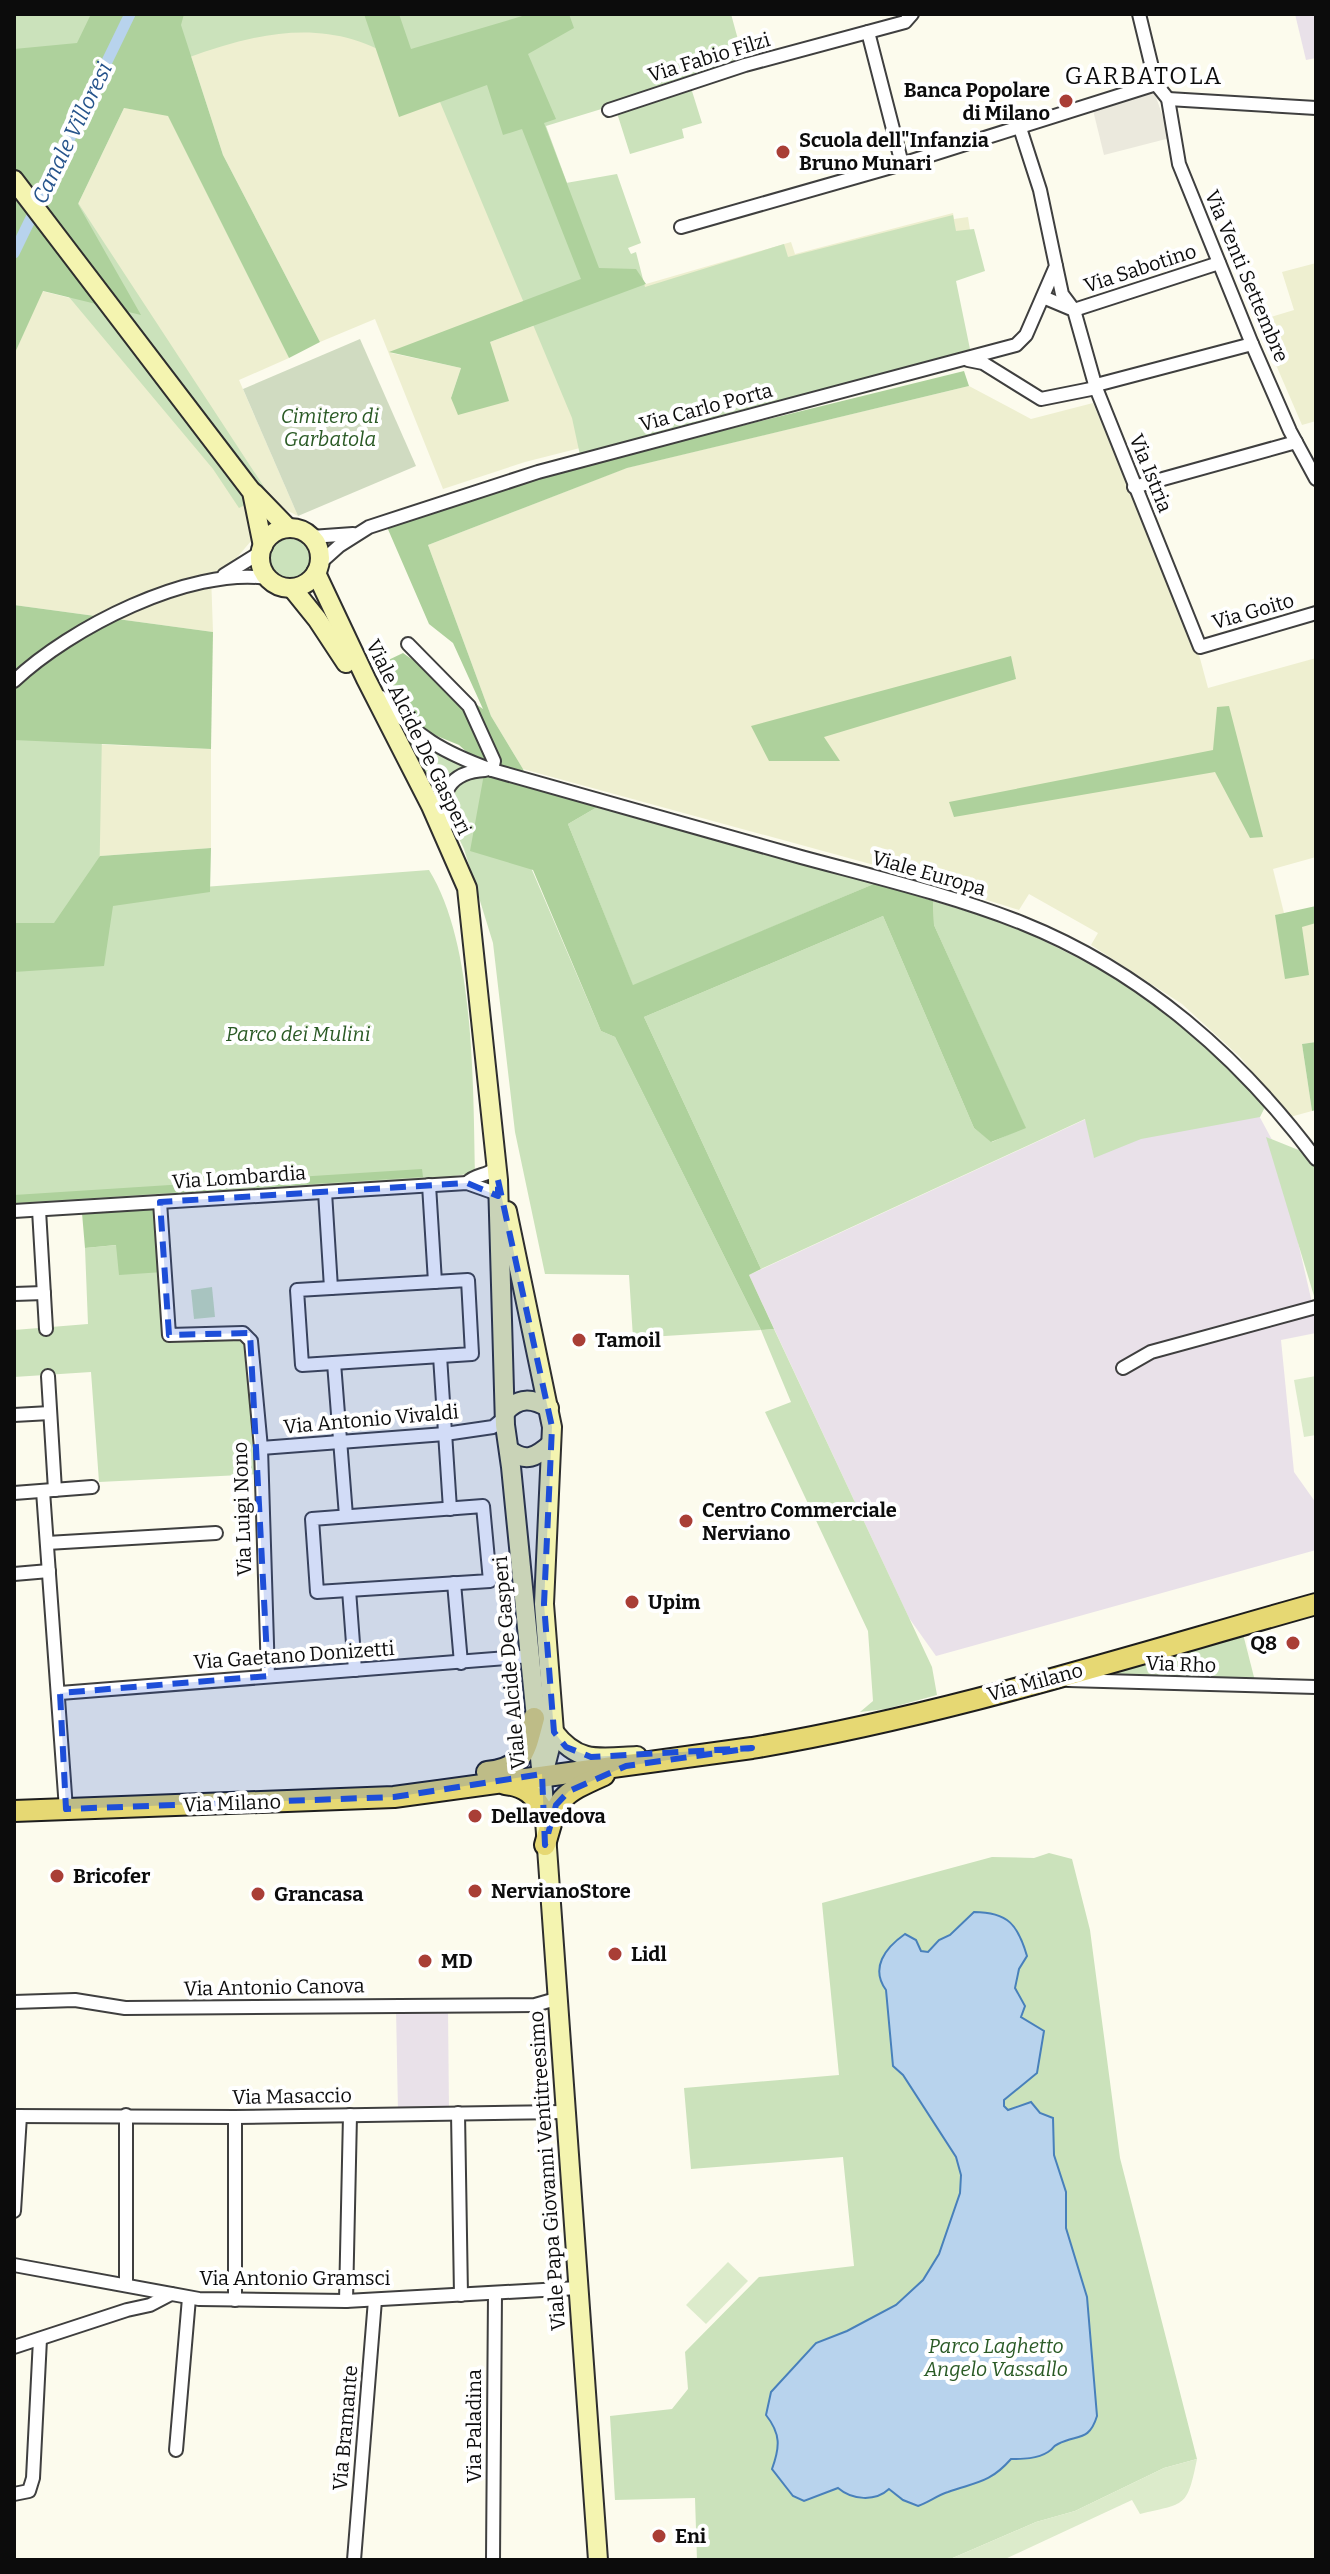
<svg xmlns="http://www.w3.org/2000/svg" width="1330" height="2574" font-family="Bitter,serif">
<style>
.industrial{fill:#e9e1e9}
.farmland{fill:#eeefd0}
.green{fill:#cbe2bb}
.forest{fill:#aed19c}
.cemetery{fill:#d0dbc1}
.pitch{fill:#dcebcb}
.plaza{fill:#ebe9dd}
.water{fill:#b8d3ed;stroke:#4880bb;stroke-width:2}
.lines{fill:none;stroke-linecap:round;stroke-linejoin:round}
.canal{stroke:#b8d3ed;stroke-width:11}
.street-casing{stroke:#3f3f3f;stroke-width:16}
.secondary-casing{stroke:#2e2e2e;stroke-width:22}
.primary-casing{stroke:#1d1d1d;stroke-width:24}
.street{stroke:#fff;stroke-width:12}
.secondary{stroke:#f4f4b0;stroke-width:18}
.primary{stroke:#e6d873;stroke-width:20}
.marked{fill:#1d4ed8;fill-opacity:0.2;stroke:#1d4ed8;stroke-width:6;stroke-dasharray:16 10;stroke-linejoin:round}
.poi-dot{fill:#a93e36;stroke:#fff;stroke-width:3}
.labels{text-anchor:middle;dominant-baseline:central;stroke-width:8;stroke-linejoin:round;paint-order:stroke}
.street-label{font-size:20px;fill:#0c0c0c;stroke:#fff}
.poi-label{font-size:20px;font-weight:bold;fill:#0c0c0c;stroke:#fff;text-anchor:start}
.park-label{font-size:20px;font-style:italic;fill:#2a5a25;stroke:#fff}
.water-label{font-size:22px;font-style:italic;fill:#26548c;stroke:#fff}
.quarter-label{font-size:24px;letter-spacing:2px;fill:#0c0c0c;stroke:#fff}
</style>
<rect width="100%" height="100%" fill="#fcfbed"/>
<g class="industrial">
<polygon points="1295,14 1316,14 1316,58 1306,60"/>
<polygon points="1257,1112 1276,1147 1316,1320 1316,1333 1281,1340 1294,1472 1316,1503 1316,1550 936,1656 909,1618 749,1275 1086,1119 1094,1157 1143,1135"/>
<polygon points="448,2007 449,2112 398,2112 396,2008"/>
</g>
<g class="farmland">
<polygon points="364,14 487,85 581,280 391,353 461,368 451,398 490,342 646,284 791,242 795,254 953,213 954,219 968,217 975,262 844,381 525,462 443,489 375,319 320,342 223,155 181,25"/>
<polygon points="124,108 168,115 289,358 239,380 298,516 270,502 141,315 78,204"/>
<polygon points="1316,263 1316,421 1302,425 1257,321 1294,310 1282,272"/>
<polygon points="42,291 78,300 249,506 254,529 251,541 234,561 211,575 213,632 14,605 14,355"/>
<polygon points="969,386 1031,419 1093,403 1198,651 1208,688 1316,658 1316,857 1273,869 1284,913 1276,915 1302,926 1316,923 1316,1042 1302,1044 1312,1111 1290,1117 1240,1057 1182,1004 1091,945 1098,933 1029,894 1019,910 896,871 523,769 491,716 428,545 626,468"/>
<polygon points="14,741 211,749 211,848 100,856 54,923"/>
</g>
<g class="green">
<path d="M14,14H731L745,65L546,126L597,264L566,183L617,174L641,243L628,248L631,254L636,252L645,287L784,244L788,257L953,215L956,231L974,229L985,271L956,281L971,354L580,455L572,418L440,102C429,87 416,76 402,63C310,0 212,48 117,86L69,189L268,493L239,508L213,469L38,260L14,309Z"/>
<polygon points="691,88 702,123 682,129 684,138 630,154 617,113"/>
<circle cx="290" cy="559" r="23"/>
<path d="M392,716L466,766C447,773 442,786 439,805Z"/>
<path d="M14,733H102L99,895L429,870C475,944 473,1086 475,1173L419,1181L14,1206Z"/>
<polygon points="484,774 532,870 601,1031 615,1037 761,1330 774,1329 932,1667 937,1695 886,1709 860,1712 873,1701 868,1631 765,1412 791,1402 761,1330 633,1338 629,1275 545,1274 515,1132 493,943 464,849 452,824 447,798 457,783"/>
<polygon points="599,806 876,883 633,986 568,824"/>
<polygon points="933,901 1012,925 1086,962 1141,993 1213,1048 1266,1105 1260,1117 1141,1139 1094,1158 1085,1119 761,1269 644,1017 883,916 974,1128 992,1142 1025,1127 934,925"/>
<polygon points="1266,1137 1306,1153 1316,1169 1316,1296 1314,1296"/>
<polygon points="117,1245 163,1272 167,1340 240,1338 247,1343 259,1474 99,1482 91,1372 14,1377 14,1330 88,1324 85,1248"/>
<polygon points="212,1287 215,1317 194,1319 191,1290"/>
<polygon points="1243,1634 1255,1681 1118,1675 1113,1672 1113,1669"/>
<polygon points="1049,1853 1072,1859 1090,1930 1120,2158 1197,2459 1164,2468 1075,2511 1036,2522 948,2560 697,2560 695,2498 615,2500 610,2416 672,2409 688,2389 685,2352 759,2277 854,2266 843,2157 691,2169 684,2088 839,2075 822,1903 992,1857 1034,1858"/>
</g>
<g class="forest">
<polygon points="91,14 184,14 181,25 223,155 320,342 289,358 168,116 124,108 78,204 141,315 43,291 14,355 14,49 77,43"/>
<polygon points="364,14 399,14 411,49 529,14 569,14 574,28 528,54 556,119 544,123 599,268 636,269 646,284 490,342 509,401 458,415 451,398 461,368 389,352 581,279 522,129 503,135 487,85 399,117"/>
<polygon points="964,371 969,386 627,468 428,545 491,716 523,769 529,785 599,806 568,824 633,985 876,883 933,901 934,925 1026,1128 991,1142 974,1128 883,916 644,1017 761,1269 749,1275 774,1329 761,1330 615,1037 601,1031 533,870 470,851 484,774 492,775 459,745 420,729 380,664 403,653 483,709 453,643 429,624 387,527 567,469"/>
<polygon points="14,605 213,632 211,749 14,740"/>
<polygon points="1011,656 1016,679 824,737 840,761 769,761 751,726"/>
<polygon points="1229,706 1263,837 1250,838 1215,772 954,817 949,802 1213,750 1217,707"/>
<polygon points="211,848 210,892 113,906 104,966 14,972 14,923 54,923 100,856"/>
<polygon points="1316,906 1316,923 1302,927 1309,975 1285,979 1275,915"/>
<polygon points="1316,1042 1316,1110 1312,1111 1302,1044"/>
<polygon points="422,1169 423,1177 14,1203 14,1195"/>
<polygon points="158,1205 163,1272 119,1275 116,1245 85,1248 82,1213"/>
</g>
<polygon class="cemetery" points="360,339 416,466 298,516 243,389"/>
<g class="pitch">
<polygon points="1316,1376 1316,1435 1304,1437 1294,1380"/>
<polygon points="728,2262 748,2281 706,2324 686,2305"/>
<path d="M1197,2459C1187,2508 1186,2503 1140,2514L1132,2500L1003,2560H948L1036,2522L1075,2511L1164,2468Z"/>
</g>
<polygon class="plaza" points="1154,91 1170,138 1104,155 1093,110"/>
<path class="water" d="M974,1912C1008,1912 1018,1925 1027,1956L1019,1969L1015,1988L1025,2006L1021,2017L1044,2031L1037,2073L1004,2100V2106L1008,2110L1031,2102L1040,2113L1053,2118L1054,2155L1066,2192V2228L1087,2297L1097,2416C1089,2442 1078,2434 1058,2444C1050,2448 1056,2447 1048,2452C1037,2459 1023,2459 1011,2459C990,2483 976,2482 948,2492C938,2495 929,2502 918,2506L903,2500L889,2489C875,2502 852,2500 838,2488L804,2501L793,2496L772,2469C780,2447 781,2434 766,2415L771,2392L816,2343L847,2331L896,2305L923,2280L939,2254L960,2193L961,2175L956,2157L903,2075L893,2066L886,1990C870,1968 885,1948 905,1934L916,1940L921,1951L928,1952L939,1940L950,1935Z"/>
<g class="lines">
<polyline class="canal" points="14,253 130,14"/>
<defs>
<g id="street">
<polyline points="1139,14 1156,84 1168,99 1179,164 1252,344 1290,431 1316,479"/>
<polyline points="868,32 902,164"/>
<polyline points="1168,99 1316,108"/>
<polyline points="609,110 745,65 905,22 912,14"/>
<polyline points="681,227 902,164 1156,84"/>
<polyline points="1056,266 1062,294 1074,310 1219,263"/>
<polyline points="1043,297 1074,310 1096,388 1200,647 1316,613"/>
<polyline points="968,360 983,363 1041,399 1096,388 1100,384 1252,344"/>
<polyline points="1134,487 1296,442"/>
<polyline points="311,537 353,534"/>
<polyline points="320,563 339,546 369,527 538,472 1016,345 1026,335 1056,266 1040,190 1020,128"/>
<polyline points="224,575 261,552"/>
<polyline points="408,644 469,706 494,761 492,770"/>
<path d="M14,681C70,628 189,567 267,578"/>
<path d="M381,697C417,737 442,752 492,770C595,799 698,828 801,857C875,877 951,895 1022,923C1142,971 1240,1057 1316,1159"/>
<path d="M446,825C439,793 449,772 485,770"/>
<path d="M467,1183C476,1173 488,1177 496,1167"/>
<polyline points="429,1185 435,1282"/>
<polyline points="325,1192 331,1288"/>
<polyline points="160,1202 169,1335 243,1333 251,1341 261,1448 268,1676"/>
<polyline points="39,1210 46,1329"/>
<polyline points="14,1211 467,1183 498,1194"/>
<polygon points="468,1280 472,1354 302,1365 297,1290"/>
<polyline points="14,1294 44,1293"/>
<polyline points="440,1356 450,1509"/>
<polyline points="334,1363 346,1516"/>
<polyline points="1123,1368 1151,1352 1316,1307"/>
<polyline points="48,1376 55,1490"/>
<polyline points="14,1415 50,1413"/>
<polyline points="261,1448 445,1434 493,1427 505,1417"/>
<polyline points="43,1491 66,1809"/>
<polyline points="14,1493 92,1487"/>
<polygon points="483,1506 490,1581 317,1592 312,1519"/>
<polyline points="47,1543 216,1533"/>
<polyline points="14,1574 49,1571"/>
<polyline points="454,1583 461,1663"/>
<polyline points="349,1590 355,1670"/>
<polyline points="1068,1680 1316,1687"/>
<polyline points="60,1693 531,1656"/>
<polyline points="14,2002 75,2000 125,2008 535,2005 556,1999"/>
<polyline points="458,2113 461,2295"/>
<polyline points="126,2115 126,2285"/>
<polyline points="14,2116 235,2117 565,2112"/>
<polyline points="235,2117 235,2300"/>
<polyline points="14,2211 20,2116"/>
<polyline points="14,2265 199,2299 346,2301 578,2288"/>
<polyline points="346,2301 350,2115"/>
<polyline points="14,2347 127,2310 150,2305 171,2294"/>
<polyline points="176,2450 189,2298"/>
<polyline points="14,2494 29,2491 33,2478 40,2339"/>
<polyline points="354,2560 375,2300"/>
<polyline points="493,2560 495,2293"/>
</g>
<g id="secondary">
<polyline points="14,180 252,492 263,546"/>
<polyline points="254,493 288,528"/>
<circle cx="290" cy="558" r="30"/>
<polyline points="316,573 366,679 431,806 467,888 498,1180 505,1425 511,1467 542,1778 598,2560"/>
<polyline points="292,588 317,619 346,663"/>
<polyline points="507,1211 552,1427 544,1604 554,1732 545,1767"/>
<path d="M505,1412C519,1397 532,1398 549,1408"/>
<path d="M509,1450C526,1463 536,1457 551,1444"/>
<path d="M554,1732C579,1764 599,1758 637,1756"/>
</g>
<g id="primary">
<path d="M487,1772C525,1768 525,1750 534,1718"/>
<path d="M505,1784C524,1786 535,1794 543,1812"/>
<path d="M14,1811L394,1797L752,1748C943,1716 1130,1656 1316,1604"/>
<path d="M545,1845C558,1797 559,1795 604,1775"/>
</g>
</defs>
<use href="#street" class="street-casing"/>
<use href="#secondary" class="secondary-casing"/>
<use href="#primary" class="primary-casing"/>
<use href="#street" class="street"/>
<use href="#secondary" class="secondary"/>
<use href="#primary" class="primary"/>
</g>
<path class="marked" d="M498,1180L552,1427L544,1604L554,1732L566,1747L591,1757L752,1748L626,1766L569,1791L556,1805L545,1845L542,1774L394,1797L66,1809L60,1693L268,1676L250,1333L169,1335L160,1202L467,1183L498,1196Z"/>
<g class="poi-dot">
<circle cx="1066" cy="101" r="8"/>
<circle cx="783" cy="152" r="8"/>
<circle cx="579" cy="1340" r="8"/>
<circle cx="686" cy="1521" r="8"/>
<circle cx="632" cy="1602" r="8"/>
<circle cx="1293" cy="1643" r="8"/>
<circle cx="475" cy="1816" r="8"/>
<circle cx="57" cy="1876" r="8"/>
<circle cx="475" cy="1891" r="8"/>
<circle cx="258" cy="1894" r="8"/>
<circle cx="615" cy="1954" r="8"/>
<circle cx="425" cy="1961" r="8"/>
<circle cx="659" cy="2536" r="8"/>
</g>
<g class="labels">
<g class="street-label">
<text transform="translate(709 57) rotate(-17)">Via Fabio Filzi</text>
<text transform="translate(1140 268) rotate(-18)">Via Sabotino</text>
<text transform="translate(1247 276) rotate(67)">Via Venti Settembre</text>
<text transform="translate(706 407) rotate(-15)">Via Carlo Porta</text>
<text transform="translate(1151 473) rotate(68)">Via Istria</text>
<text transform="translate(1253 611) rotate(-16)">Via Goito</text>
<text transform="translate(419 737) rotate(64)">Viale Alcide De Gasperi</text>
<text transform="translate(929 873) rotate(16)">Viale Europa</text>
<text transform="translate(239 1177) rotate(-4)">Via Lombardia</text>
<text transform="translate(371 1419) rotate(-5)">Via Antonio Vivaldi</text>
<text transform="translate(242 1509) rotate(-92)">Via Luigi Nono</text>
<text transform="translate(294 1655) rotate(-4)">Via Gaetano Donizetti</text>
<text transform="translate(509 1663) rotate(-95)">Viale Alcide De Gasperi</text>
<text transform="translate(1181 1664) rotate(2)">Via Rho</text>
<text transform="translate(1035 1682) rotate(-15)">Via Milano</text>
<text transform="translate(232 1803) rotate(-2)">Via Milano</text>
<text transform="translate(274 1987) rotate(-1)">Via Antonio Canova</text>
<text transform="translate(292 2096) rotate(-1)">Via Masaccio</text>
<text transform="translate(547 2171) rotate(-94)">Viale Papa Giovanni Ventitreesimo</text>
<text x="295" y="2278">Via Antonio Gramsci</text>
<text transform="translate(474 2426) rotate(-90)">Via Paladina</text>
<text transform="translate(345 2428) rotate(-85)">Via Bramante</text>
</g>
<g class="poi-label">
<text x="1050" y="90" text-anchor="end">Banca Popolare<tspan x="1050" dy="23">di Milano</tspan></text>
<text x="799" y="140">Scuola dell"Infanzia<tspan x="799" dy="23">Bruno Munari</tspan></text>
<text x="595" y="1340">Tamoil</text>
<text x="702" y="1510">Centro Commerciale<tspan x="702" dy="23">Nerviano</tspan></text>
<text x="648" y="1602">Upim</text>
<text x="1277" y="1643" text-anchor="end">Q8</text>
<text x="491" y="1816">Dellavedova</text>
<text x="73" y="1876">Bricofer</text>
<text x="491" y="1891">NervianoStore</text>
<text x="274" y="1894">Grancasa</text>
<text x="631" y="1954">Lidl</text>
<text x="441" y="1961">MD</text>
<text x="675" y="2536">Eni</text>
</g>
<g class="park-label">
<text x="330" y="416">Cimitero di<tspan x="330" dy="23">Garbatola</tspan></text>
<text x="298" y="1034">Parco dei Mulini</text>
<text x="996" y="2346">Parco Laghetto<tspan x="996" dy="23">Angelo Vassallo</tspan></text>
</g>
<g class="water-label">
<text transform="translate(72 133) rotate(-64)">Canale Villoresi</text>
</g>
<g class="quarter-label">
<text x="1144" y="76">GARBATOLA</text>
</g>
</g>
<rect width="1330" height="2574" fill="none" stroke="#0c0c0c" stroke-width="32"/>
</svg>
